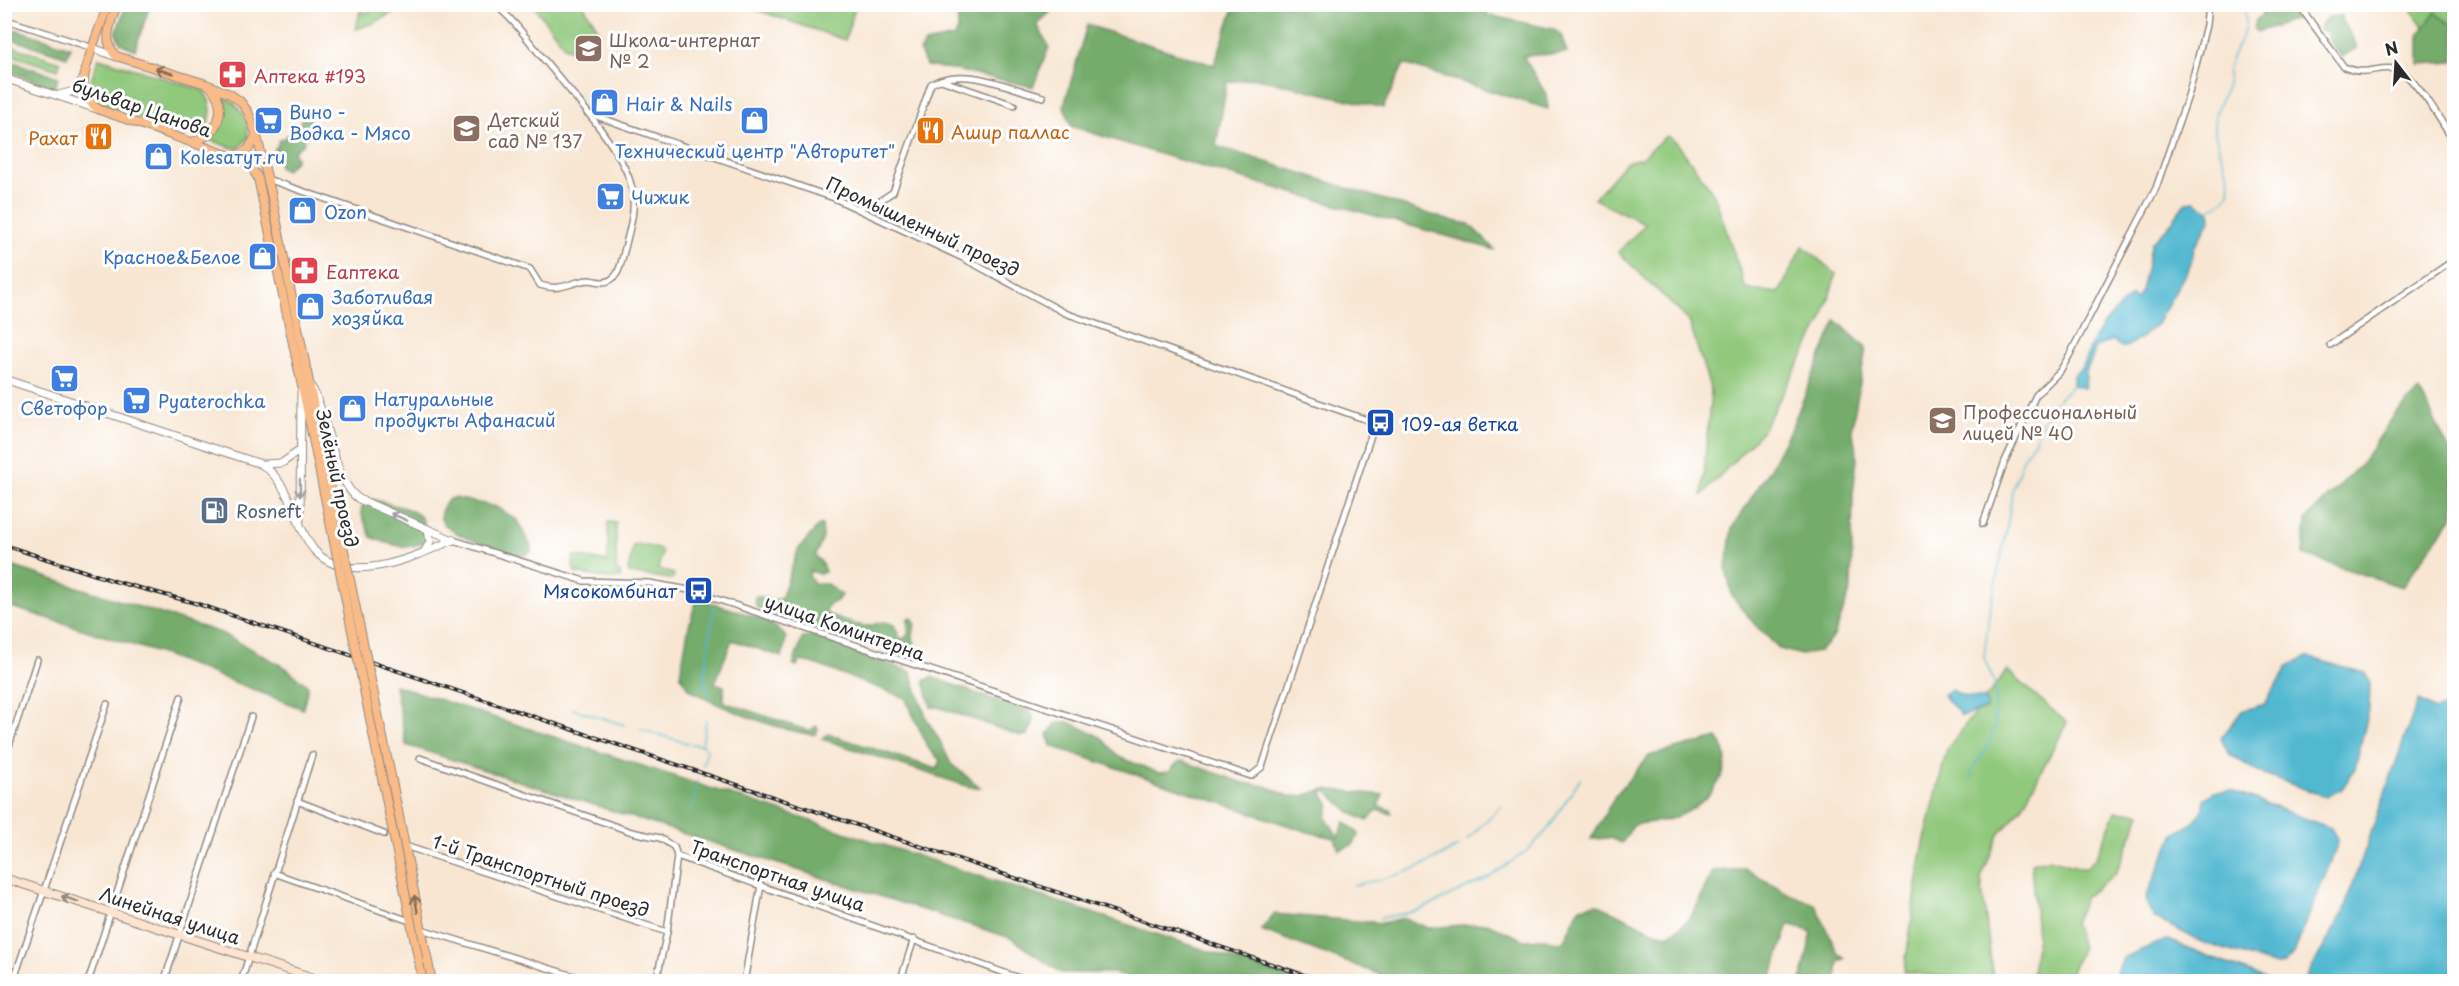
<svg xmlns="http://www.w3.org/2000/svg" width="2459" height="986" font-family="'Playpen Sans',sans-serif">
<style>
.green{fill:#90c87c;stroke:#5e7a54;stroke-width:1.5}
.forest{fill:#74ac6c;stroke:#506c4c;stroke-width:1.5}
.water{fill:#51b8d0;stroke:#3e727e;stroke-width:1.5}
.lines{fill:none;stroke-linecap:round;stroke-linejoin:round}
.stream{stroke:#51b8d0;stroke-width:1.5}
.minor-casing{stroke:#92887f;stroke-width:8}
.tertiary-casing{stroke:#92887f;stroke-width:9}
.secondary-casing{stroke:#92887f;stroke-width:10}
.primary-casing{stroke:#92887f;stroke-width:10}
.minor{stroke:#fff;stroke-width:5}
.tertiary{stroke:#fff;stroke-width:7}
.secondary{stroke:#fde4d0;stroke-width:8}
.primary{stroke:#f9bc89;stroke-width:8}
.rail-casing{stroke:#2b2b2b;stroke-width:4}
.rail{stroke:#fff;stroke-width:1.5;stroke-dasharray:4.5;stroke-linecap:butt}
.primary-bridge-casing{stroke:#92887f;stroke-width:10;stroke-linecap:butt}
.primary-bridge{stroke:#f9bc89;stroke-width:8}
.oneway{stroke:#886c55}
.oneway2{stroke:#a0a0a0}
.oneway3{stroke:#94887e}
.labels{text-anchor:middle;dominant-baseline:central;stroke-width:6;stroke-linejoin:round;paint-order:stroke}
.education-label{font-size:18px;fill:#785e54;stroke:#fff;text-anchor:start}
.health-label{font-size:18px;fill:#be3a42;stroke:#fff;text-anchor:start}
.shop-label{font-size:18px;fill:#366cbe;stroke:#fff;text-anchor:start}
.street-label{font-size:18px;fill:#2b2b2b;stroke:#fff}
.food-label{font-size:18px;fill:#c56008;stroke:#fff;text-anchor:start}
.transit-label{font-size:18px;fill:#164399;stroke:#fff;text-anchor:start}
.service-label{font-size:18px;fill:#4e5e75;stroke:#fff;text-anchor:start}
</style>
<rect width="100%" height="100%" fill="#fff"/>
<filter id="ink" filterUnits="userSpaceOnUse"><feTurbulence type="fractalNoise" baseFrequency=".0167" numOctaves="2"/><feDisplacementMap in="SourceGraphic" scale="12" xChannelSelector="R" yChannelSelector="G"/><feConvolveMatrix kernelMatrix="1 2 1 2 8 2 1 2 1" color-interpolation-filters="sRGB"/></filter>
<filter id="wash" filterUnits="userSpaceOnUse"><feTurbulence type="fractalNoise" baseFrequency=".008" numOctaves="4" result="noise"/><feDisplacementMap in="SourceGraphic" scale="24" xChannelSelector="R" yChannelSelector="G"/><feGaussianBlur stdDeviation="1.35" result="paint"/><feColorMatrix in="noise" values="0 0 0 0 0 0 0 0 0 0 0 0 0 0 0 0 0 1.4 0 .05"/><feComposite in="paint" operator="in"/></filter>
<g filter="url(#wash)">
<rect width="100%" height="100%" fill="#f8e6d3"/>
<g class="green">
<polygon points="372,5 406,5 374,23 356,29 360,11 369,13"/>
<polygon points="533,5 583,5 597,27 594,42 582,51 566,48"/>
<polygon points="742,5 856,5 845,40"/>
<polygon points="2408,5 2454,5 2454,48 2438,47"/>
<polygon points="5,44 60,62 58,70 5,53"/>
<path d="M99,58L203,90C216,107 214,131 189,134L98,104C84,91 93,73 99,58Z"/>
<path d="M221,96C239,102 249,120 248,138L239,148H232L207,139C224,124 224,119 221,96Z"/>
<polygon points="1668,136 1677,143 1714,194 1746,289 1779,293 1803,246 1836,274 1822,321 1762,431 1702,495 1711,391 1689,321 1618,252 1646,224 1594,199 1626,162 1642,158 1662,139"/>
<polygon points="608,522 616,523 616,571 620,572 620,578 610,579 575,573 573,565 574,556 608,562"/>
<polygon points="637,544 660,549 662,553 658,569 674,574 673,578 670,579 629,573 628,570 633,546"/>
<polygon points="2007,670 2067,723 2021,809 1998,836 1981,878 1993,979 1980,981 1904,972 1922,852 1947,749"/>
<polygon points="2116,811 2141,813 2116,873 2085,897 2074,923 2082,947 2067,981 2031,981 2037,937 2031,863 2049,859 2085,869 2096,858"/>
</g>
<g class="forest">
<polygon points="126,5 150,5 135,50 120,43 116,33"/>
<polygon points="957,5 1058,5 1037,24 1049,47 1033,87 951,69 926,66 920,52 925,43 954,37 958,30"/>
<path d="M1235,5H1488L1487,15L1553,29L1561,35L1567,53L1523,56L1546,94L1548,109L1404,64L1383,108L1256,78L1227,82L1216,146L1448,220L1469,224L1495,250C1354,209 1211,172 1071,126L1064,106L1087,25L1214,65Z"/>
<polygon points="2260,5 2290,5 2299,18 2257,32 2254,29 2256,20 2262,15"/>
<polygon points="2436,12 2443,19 2454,25 2454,62 2419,64 2419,34"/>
<polygon points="2342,16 2342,23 2353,38 2357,48 2341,57 2329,41 2326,32 2320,30 2319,26 2328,17"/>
<polygon points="5,26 70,47 67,57 5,37"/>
<polygon points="5,59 58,77 55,88 5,70"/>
<path d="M303,118L311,120L303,144L293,152L296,156V160L286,170L279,167L274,149L277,147L279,140L285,138C290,131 301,124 303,118Z"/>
<polygon points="1836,320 1866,348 1852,427 1857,459 1853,493 1851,589 1834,636 1819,652 1801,655 1780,649 1755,625 1732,596 1726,568 1732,528 1768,472 1792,426"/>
<polygon points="2420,391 2454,459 2454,515 2402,587 2303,555 2306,519 2362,463 2395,414"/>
<path d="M455,498L497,507L517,520L531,547V552L525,555H516C499,549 449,536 442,521C438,513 444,506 449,499Z"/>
<path d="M372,499C384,503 416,508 422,519C425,525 426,533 427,539C414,553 387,544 371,537L361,513L362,507Z"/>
<path d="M819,525H822L823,538L815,556L822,563L825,572L819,574L810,571L809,577L815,584H827L841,595L837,601L828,605L825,613C837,618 854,626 867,626C880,625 877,618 894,625L900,638L903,639L908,635V618H912L915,623L913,637L916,650L915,656L906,657L884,646L842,636L808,622L801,612H795C784,622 768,611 756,607L755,597L757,596L772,600L781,599L798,550Z"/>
<polygon points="5,564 221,633 286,668 308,686 303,709 165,655 5,605"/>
<path d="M703,600C723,608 778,619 786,638L782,657L732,640L715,683L724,686V702L809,731L816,726L818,729L816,734C796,737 702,702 688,687C685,684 683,679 680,675L688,630L695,604Z"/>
<polygon points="807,636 813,636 911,672 927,720 939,739 951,764 980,787 970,787 822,739 828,734 937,769 940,760 929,749 905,698 812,663 800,661 797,666 793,665 802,639"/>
<path d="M932,677L1003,703L1031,710C1036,719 1033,727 1027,735L1021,736L938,707H931L924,681Z"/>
<polygon points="395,685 1300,981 1139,982 1113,973 1061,973 1011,938 406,745"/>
<path d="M1062,722H1069L1101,737L1119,757L1159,773L1169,772L1178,762L1182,761L1244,783L1266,786L1289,796H1302L1326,789L1383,795L1378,806L1391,810L1392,814L1377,810L1368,821C1348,814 1343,804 1326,791L1322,793L1330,805L1326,817L1338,837L1345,822L1359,834L1353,845L1339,850L1335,838L1308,832L1051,746L1048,734L1056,724Z"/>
<path d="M1717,738C1742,767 1707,804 1679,816C1666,822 1647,822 1633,825L1622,843L1610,838L1591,839L1615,796L1649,756Z"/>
<path d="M1746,869L1789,894L1815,904L1838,953L1845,958L1838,962L1836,981H1801L1812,932L1789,924L1770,982L1397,981L1261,930L1274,914L1382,923L1404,918L1428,928L1487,923L1524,940L1545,939L1559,943L1565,939L1580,907L1597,904L1655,932L1668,935C1697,920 1699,898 1712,871Z"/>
</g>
<g class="water">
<path d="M2195,201L2210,211L2211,219L2194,248L2191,263L2157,324L2141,338L2126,347H2120L2113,340L2095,348C2094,359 2088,364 2086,372C2085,378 2087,382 2084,388L2073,385V375C2092,363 2085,351 2096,335C2105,320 2119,308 2131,296L2136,299L2141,291L2152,242L2168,227L2186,202Z"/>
<polygon points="2307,657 2365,673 2370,684 2369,710 2355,769 2342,789 2326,797 2256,771 2228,753 2221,738 2242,711 2265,704 2288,666"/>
<path d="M1952,689C1962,698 1970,697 1983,698L1987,703L1986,709L1961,716C1957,706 1946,703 1943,694Z"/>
<polygon points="2418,700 2434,710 2454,704 2454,981 2304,981 2342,915"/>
<polygon points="2231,791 2331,828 2337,839 2336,848 2294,953 2284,964 2276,965 2204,943 2154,918 2148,907 2146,896 2174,835 2191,824 2202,812 2204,799 2214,792"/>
<polygon points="2166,939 2270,981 2113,981 2123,958"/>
</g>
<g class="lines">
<g class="stream">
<path d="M2210,210C2215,206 2225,201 2228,195C2236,178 2213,145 2214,124C2216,104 2222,100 2227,84C2229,78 2227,72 2229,66C2237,39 2250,37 2244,4"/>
<polyline points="710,699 704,679 714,607"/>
<polyline points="573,709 624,725"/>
<polyline points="640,729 690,744 702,745"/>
<polyline points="703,766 707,750 702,745 706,721"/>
<polyline points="1970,779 1973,769 1989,745 1995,727 1995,684 1984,658 1989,614 2007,529 2012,491 2024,456 2035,440 2047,410 2074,384"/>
<polyline points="692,812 697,781"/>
<polyline points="1467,840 1502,805"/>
<path d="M1353,885C1396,878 1422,868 1459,846"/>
<polyline points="1380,918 1418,911 1490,877 1529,849 1548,829 1580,779"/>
</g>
</g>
</g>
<g filter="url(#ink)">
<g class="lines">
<defs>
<g id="minor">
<path d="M2298,4L2344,67C2367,77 2375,66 2395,69C2413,72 2444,126 2454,142"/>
<polyline points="4,19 93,48"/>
<polyline points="941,80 1014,105"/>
<path d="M267,179L530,269L540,285C562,292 569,282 588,280C593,280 598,282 602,282C620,282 621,261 625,248C630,227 637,207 631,185C623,150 570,91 546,62C530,43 514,19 494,4"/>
<path d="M857,208L878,202L893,192L931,84C965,65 1008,88 1043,97"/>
<polyline points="2330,345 2454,260"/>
<polyline points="1983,524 2005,461 2036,395 2060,371 2069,356 2156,188 2189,93 2206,25 2208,4"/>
<polyline points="453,540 584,581 649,583 689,590 1251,776 1262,767 1374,426 1367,420 1065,313 963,258 834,198 587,113"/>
<polyline points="420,758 632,832 660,838 674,847 677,856 1030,982"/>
<polyline points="4,761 37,660"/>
<polyline points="297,801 384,834"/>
<polyline points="405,846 667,932"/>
<polyline points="274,873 407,920 410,920"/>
<polyline points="421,929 593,982"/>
<polyline points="13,982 107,704"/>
<polyline points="88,982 181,697"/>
<polyline points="164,982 251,717"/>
<polyline points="241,982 312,755"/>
<polyline points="656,982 667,932 677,856"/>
<polyline points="744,982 761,885"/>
<polyline points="900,982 914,939"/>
</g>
<g id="tertiary">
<polyline points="93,48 117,57"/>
<polyline points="4,78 97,109"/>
<polyline points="59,95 74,91 83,79"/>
<path d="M4,379L261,464C280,476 288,497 297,517C301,528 306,540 314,550C348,588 416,556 453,540"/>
<path d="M312,388C329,417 333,482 359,499L453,540"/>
<polyline points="264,464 282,463 299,451"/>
<polyline points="300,519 301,392"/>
<polyline points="424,552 430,542 428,530"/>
</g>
<polyline id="secondary" points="4,878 326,982"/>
<g id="primary">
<path d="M108,4C102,23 81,71 84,87C85,98 91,105 100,110L239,159L250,165L258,178L310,424"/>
<path d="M117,4C111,23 101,40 116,56L206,84L230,94L240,101L248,112L256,133L271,193L317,422"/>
<path d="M192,142C219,136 229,107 210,86"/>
<polyline points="234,156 248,150 256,136"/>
<polyline points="392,781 432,982"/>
<polyline points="383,783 423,982"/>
</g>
</defs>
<use href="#minor" class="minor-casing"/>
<use href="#tertiary" class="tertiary-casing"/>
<use href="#secondary" class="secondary-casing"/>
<use href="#primary" class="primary-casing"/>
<use href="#minor" class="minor"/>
<use href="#tertiary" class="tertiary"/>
<use href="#secondary" class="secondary"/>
<use href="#primary" class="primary"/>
<defs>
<polyline id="rail" points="4,545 114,581 195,603 1325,982"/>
</defs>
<use href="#rail" class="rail-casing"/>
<use href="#rail" class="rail"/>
<defs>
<g id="primary-bridge">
<polyline points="317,422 392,781"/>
<polyline points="310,424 383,783"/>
</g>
</defs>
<use href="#primary-bridge" class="primary-bridge-casing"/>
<use href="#primary-bridge" class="primary-bridge"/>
</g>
<defs><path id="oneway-shaft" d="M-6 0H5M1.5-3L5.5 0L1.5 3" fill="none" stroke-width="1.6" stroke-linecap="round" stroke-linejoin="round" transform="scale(1.5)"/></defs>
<g class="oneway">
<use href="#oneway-shaft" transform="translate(164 71) rotate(-163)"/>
<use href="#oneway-shaft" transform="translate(416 904) rotate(-101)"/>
</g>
<g class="oneway2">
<use href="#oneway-shaft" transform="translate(300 488) rotate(89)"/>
<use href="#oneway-shaft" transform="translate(399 517) rotate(-156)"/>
</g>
<use class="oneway3" href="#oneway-shaft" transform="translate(70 899) rotate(-162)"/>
</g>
<defs>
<symbol id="school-square" viewBox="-11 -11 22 22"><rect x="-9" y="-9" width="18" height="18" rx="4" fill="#8d6e63" stroke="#fff"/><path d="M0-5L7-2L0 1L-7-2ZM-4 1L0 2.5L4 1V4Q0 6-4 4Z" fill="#fff"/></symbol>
<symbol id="pharmacy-square" viewBox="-11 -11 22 22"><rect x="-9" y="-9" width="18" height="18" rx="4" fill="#e0444e" stroke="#fff"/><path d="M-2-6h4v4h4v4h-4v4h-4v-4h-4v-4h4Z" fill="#fff"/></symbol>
<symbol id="shop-square" viewBox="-11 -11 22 22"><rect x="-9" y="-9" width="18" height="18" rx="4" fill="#3f7fe0" stroke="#fff"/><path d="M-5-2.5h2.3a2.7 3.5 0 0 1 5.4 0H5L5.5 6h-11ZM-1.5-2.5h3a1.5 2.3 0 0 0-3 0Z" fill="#fff"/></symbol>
<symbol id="supermarket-square" viewBox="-11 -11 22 22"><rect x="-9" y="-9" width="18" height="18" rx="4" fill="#3f7fe0" stroke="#fff"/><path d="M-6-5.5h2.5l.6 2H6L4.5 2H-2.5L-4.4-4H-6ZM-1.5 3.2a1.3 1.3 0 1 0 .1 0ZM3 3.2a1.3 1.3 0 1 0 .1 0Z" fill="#fff"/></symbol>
<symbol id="restaurant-square" viewBox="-11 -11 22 22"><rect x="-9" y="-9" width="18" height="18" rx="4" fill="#e8710a" stroke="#fff"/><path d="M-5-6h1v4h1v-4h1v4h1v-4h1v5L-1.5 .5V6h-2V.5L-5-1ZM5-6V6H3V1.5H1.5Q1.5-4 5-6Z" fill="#fff"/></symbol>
<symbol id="university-square" viewBox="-11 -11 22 22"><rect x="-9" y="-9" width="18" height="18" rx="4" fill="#8d6e63" stroke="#fff"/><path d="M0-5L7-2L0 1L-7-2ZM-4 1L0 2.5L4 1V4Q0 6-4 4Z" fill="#fff"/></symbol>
<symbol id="bus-square" viewBox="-11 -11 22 22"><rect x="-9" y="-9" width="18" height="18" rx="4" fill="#1a4fb4" stroke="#fff"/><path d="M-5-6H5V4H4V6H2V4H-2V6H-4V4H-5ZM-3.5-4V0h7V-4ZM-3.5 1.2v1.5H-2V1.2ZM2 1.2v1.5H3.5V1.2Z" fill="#fff"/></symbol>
<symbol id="fuel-square" viewBox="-11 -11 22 22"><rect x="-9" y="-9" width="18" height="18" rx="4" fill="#5c6f8a" stroke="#fff"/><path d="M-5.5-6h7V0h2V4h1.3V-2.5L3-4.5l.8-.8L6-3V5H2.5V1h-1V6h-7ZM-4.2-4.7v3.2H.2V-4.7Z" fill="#fff"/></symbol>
</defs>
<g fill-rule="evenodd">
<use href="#school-square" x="572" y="32" width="33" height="33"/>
<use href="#pharmacy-square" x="216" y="58" width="33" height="33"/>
<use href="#shop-square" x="588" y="86" width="33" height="33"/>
<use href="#supermarket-square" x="252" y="104" width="33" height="33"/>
<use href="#shop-square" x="738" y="104" width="33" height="33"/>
<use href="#school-square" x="450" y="112" width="33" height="33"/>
<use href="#restaurant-square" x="914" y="114" width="33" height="33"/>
<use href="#restaurant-square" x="82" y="120" width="33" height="33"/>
<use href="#shop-square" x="142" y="140" width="33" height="33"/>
<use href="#supermarket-square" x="594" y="180" width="33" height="33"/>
<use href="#shop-square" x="286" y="194" width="33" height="33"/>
<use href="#shop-square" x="246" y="240" width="33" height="33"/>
<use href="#pharmacy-square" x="288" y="254" width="33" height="33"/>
<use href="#shop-square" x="294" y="290" width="33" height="33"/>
<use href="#supermarket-square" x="48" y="362" width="33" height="33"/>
<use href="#supermarket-square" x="120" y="384" width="33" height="33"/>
<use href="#shop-square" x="336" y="392" width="33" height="33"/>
<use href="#university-square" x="1926" y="404" width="33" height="33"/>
<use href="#bus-square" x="1364" y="406" width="33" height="33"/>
<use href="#fuel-square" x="198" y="494" width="33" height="33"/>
<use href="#bus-square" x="682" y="574" width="33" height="33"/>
</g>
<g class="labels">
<g class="education-label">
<text x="609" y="39">Школа-интернат<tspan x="609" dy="21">№ 2</tspan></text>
<text x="488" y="119">Детский<tspan x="488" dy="21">сад № 137</tspan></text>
<text x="1963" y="411">Профессиональный<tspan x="1963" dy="21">лицей № 40</tspan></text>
</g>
<g class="health-label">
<text x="254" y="75">Аптека #193</text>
<text x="326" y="271">Еаптека</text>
</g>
<g class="shop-label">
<text x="626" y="103">Hair &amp; Nails</text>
<text x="289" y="111">Вино -<tspan x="289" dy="21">Водка - Мясо</tspan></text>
<text x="755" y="150" text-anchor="middle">Технический центр "Авторитет"</text>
<text x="180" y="156">Kolesaтут.ru</text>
<text x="631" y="196">Чижик</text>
<text x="324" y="211">Ozon</text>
<text x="241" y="256" text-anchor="end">Красное&amp;Белое</text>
<text x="332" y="296">Заботливая<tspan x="332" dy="21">хозяйка</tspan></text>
<text x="374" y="398">Натуральные<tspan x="374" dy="21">продукты Афанасий</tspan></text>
<text x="158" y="400">Pyaterochka</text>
<text x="64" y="407" text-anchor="middle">Светофор</text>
</g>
<g class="street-label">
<text transform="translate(142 107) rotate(19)">бульвар Цанова</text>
<text transform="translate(923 226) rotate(25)">Промышленный проезд</text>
<text transform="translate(338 478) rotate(78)">Зелёный проезд</text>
<text transform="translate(845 627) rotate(19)">улица Коминтерна</text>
<text transform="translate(541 875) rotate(18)">1-й Транспортный проезд</text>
<text transform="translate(778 875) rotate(19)">Транспортная улица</text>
<text transform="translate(170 915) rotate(18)">Линейная улица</text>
</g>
<g class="food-label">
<text x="951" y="131">Ашир паллас</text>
<text x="78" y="137" text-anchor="end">Рахат</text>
</g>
<g class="transit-label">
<text x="1401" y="423">109-ая ветка</text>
<text x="677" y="590" text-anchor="end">Мясокомбинат</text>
</g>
<g class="service-label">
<text x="236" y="510">Rosneft</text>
</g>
</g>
<rect width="2459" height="986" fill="none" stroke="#fff" stroke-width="24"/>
<g transform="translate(2396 63) rotate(343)" stroke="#ffffff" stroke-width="4.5" paint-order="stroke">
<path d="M0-4.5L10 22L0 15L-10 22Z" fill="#2b2b2b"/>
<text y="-9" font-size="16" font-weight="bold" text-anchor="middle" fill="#2b2b2b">N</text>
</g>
</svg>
